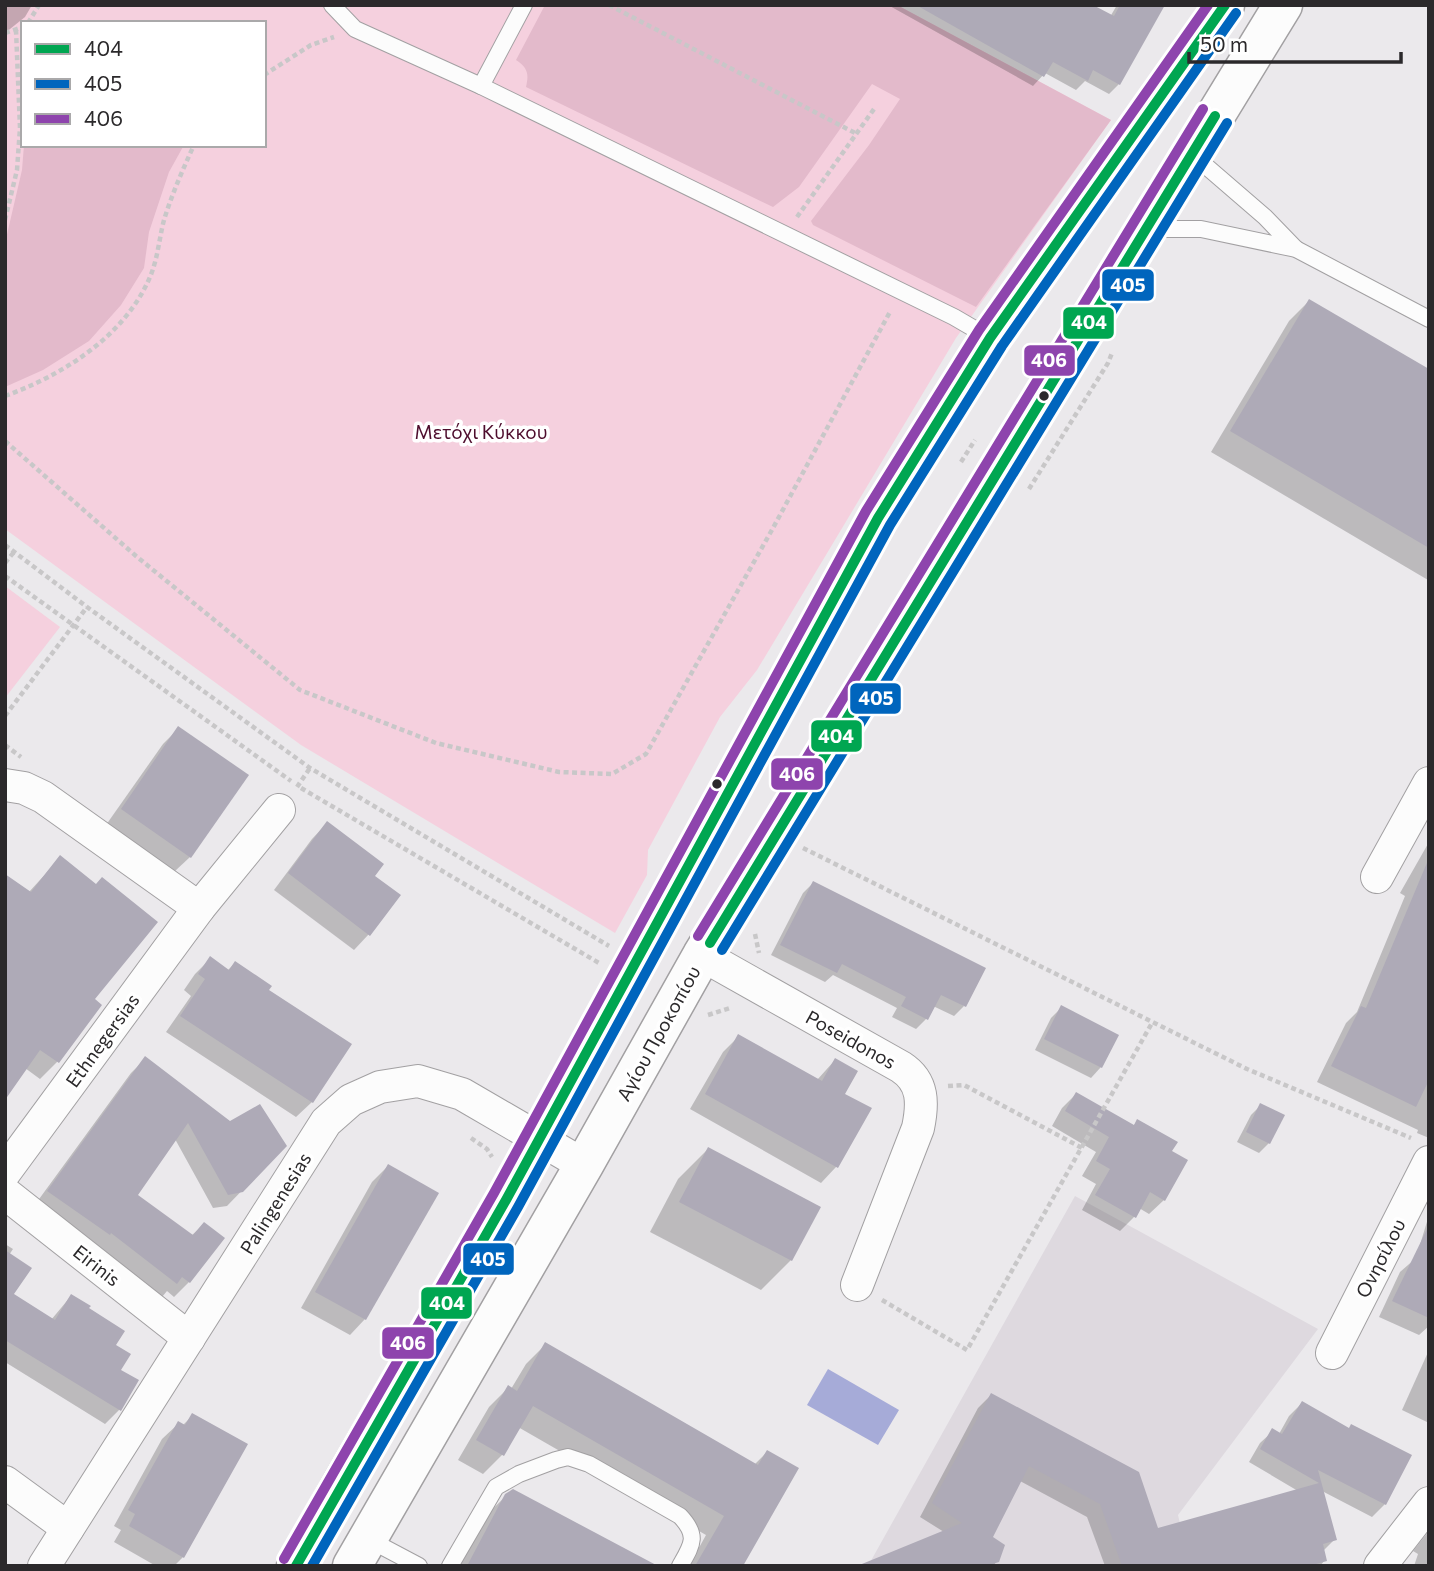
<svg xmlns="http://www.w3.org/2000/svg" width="1434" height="1571" font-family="Commissioner,sans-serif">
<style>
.built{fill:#ded9df}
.green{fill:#f5d0de;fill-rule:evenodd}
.forest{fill:#e3bacb}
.water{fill:#a6abd8}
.shadow{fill:#0003}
.building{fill:#aeaab7}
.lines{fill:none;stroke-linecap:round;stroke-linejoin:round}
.service-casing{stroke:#a2a0a2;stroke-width:18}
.minor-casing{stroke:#a2a0a2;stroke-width:34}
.secondary-casing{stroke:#a2a0a2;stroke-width:41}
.path{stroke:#c8c7c8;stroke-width:4.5;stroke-dasharray:5 3.5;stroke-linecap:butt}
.service{stroke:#fcfcfc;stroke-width:16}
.minor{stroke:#fcfcfc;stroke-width:32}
.secondary{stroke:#fcfcfc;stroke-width:38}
.bus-1-casing{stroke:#fff;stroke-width:16}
.bus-2-casing{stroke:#fff;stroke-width:16}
.bus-3-casing{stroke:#fff;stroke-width:16}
.bus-1{stroke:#00a651;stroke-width:10}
.bus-2{stroke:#0065bd;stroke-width:10}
.bus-3{stroke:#8e44ad;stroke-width:10}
.bus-dot{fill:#2b292b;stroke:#fff;stroke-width:2.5}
.labels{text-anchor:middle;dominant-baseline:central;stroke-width:7;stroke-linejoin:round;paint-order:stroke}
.park-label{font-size:19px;fill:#4e0d2d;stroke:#fff}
.street-label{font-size:19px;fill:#2b292b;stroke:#fff}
.line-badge{stroke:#fff;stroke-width:2.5}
.badge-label{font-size:19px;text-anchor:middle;font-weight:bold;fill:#fff}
</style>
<rect width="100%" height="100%" fill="#ebe9ec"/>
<polygon class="built" points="1075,1196 1318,1329 1178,1515 1190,1566 868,1566"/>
<g class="green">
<path d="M5,5H897L1111,120L956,338L757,670L720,717L648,850L647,875L615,933L301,745L5,529ZM23,23H264V145H23Z"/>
<polygon points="5,586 60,627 5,698"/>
</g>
<g class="forest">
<path d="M545,5H897L1111,120L976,307L813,225L811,221L869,145L900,99L872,84L799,187L773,207L526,87C529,74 528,68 516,60Z"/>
<polygon points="24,145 184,145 169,172 149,232 144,268 121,305 89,341 43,370 5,387 5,243 22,170"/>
</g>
<polygon class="water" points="828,1369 899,1410 878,1445 807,1405"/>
<g class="shadow">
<polygon points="5,5 32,5 25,17 5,33"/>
<polygon points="888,5 1090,5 1110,17 1117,5 1163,5 1119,84 1109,94 1085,81 1076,90 1045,73 1033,86"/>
<polygon points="1309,301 1429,371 1428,580 1211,452 1289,321"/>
<polygon points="179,728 190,857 174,872 106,825 163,744"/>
<polygon points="327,823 373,876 369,934 354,950 274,890 312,839"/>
<polygon points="1429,842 1429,1138 1417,1133 1418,1130 1317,1082 1346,1023 1357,1012 1405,896 1400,893"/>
<polygon points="60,858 95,886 92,1000 99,1005 57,1062 40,1079 25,1068 29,892"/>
<polygon points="813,883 964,1006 954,1016 933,1006 926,1019 916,1029 892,1017 897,1008 833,975 825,982 771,955 803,893"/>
<polygon points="210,959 227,971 235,963 267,991 312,1102 296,1117 166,1032 191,996 184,990 195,974"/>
<polygon points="1061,1008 1117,1036 1101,1067 1091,1078 1035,1050 1051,1018"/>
<polygon points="738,1037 817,1080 835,1060 843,1094 869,1109 836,1167 821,1183 690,1109 723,1052"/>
<polygon points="145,1059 230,1123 285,1146 227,1206 213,1208 175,1139 136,1195 191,1236 204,1224 222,1238 189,1282 174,1297 167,1291 162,1297 34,1206 131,1073"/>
<polygon points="1076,1094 1132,1127 1138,1121 1170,1152 1164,1200 1149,1214 1139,1208 1134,1217 1120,1231 1082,1210 1096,1184 1082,1176 1096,1152 1052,1126 1062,1108"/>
<polygon points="1261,1105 1269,1143 1259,1153 1237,1142 1251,1115"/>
<polygon points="708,1149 791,1260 761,1290 650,1232 678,1179"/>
<polygon points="388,1166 365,1319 350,1335 301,1308 372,1182"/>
<polygon points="1429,1215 1429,1326 1419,1335 1379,1317 1400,1272 1416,1258"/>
<polygon points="5,1244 13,1249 9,1255 12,1294 51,1320 71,1296 114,1346 119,1370 136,1381 119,1410 105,1424 5,1362"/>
<polygon points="545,1345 754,1465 767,1452 741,1566 689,1566 706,1535 518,1427 502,1455 483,1474 458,1460 489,1407 508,1388 511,1389 526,1364"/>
<polygon points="1429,1350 1429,1423 1402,1410"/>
<polygon points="991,1395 1156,1530 1298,1491 1249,1462 1260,1443 1273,1431 1279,1434 1289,1416 1302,1403 1385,1504 1372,1517 1322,1491 1335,1539 1323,1551 1325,1560 1320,1566 1105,1566 1087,1517 1020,1481 990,1537 997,1561 993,1566 876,1566 944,1532 920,1517 978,1408"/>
<polygon points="192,1416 183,1557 174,1566 156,1566 114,1542 121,1530 114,1526 162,1439 178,1424 182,1426"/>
<polygon points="506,1496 627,1566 454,1566 475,1526"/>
<polygon points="1429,1531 1429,1566 1414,1566 1418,1554 1413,1551"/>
</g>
<g class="building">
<polygon points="916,5 1093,5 1114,16 1120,5 1165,5 1120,85 1093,70 1088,81 1053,62 1044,77"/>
<polygon points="1309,299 1429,369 1429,548 1230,431"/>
<polygon points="178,726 249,775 191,858 121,809"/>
<polygon points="327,821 384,864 375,876 401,895 370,936 288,873"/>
<polygon points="60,855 96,884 102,877 158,922 95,999 102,1005 59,1063 40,1050 5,1100 5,874 31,892"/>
<polygon points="1429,858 1429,1080 1416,1107 1331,1066 1361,1006 1366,1008"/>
<polygon points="813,881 986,968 966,1007 941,995 928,1020 901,1006 906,997 842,964 837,973 780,945"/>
<polygon points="210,956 229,970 235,961 272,986 269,990 352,1044 313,1103 180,1016 205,979 198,974"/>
<polygon points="1061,1005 1119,1035 1102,1068 1044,1039"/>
<polygon points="738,1034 822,1081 835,1058 858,1071 845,1094 872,1108 838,1168 705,1094"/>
<polygon points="145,1056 230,1121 260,1104 287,1146 243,1192 228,1195 188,1123 138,1195 193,1235 204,1222 225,1238 190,1283 182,1277 177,1284 111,1233 110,1235 47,1191"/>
<polygon points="1076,1092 1134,1125 1137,1119 1178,1142 1172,1151 1188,1160 1165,1201 1150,1192 1136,1218 1095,1195 1110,1169 1096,1161 1109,1137 1065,1111"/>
<polygon points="1260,1103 1285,1115 1270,1144 1246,1132"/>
<polygon points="708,1147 821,1207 792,1261 679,1202"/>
<polygon points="388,1164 439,1193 366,1320 315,1292"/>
<polygon points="1429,1225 1429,1318 1392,1301"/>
<polygon points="5,1250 32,1268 14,1294 55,1320 71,1294 91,1306 89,1308 125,1331 116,1345 131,1354 121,1370 139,1380 121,1411 5,1340"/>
<polygon points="545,1342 758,1465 767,1450 799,1468 743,1566 695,1566 724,1516 533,1406 504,1456 476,1440 508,1385 517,1391"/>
<polygon points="991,1393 1139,1472 1158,1528 1319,1483 1260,1449 1272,1428 1282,1434 1302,1401 1349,1428 1351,1424 1412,1455 1386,1505 1318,1470 1337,1540 1323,1544 1327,1561 1309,1566 1122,1566 1100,1504 1029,1466 993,1537 1005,1545 999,1562 986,1566 857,1566 962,1523 932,1503"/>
<polygon points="192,1413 248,1444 184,1558 129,1526 135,1514 128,1510 178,1421 185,1425"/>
<polygon points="513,1489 658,1566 467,1566 505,1494"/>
</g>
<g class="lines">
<defs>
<g id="service">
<polyline points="332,5 355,29 481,86 954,317 990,338"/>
<polyline points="481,86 524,5"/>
<polyline points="1192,154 1265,217 1296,249"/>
<polyline points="1149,229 1201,229 1296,249 1429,319"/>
<polyline points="368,1539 419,1566"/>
<path d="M450,1566L496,1487L519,1474L556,1460L568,1457L589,1464L680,1516C699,1536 692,1545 680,1566"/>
</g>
<g id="minor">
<polyline points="5,785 24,788 43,797 199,908"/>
<polyline points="1377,877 1429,783"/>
<path d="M702,955L901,1067C924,1082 923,1104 918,1128L857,1285"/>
<polyline points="5,1172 199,908 279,810"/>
<polyline points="5,1193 189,1338"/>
<polyline points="1332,1353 1429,1162"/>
<polyline points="5,1482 68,1528"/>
<polyline points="44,1566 326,1122 351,1100 380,1087 418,1081 462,1094 584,1165"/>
<polyline points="1380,1566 1429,1503"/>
</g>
<g id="secondary">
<polyline points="296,1566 341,1485 506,1200 878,518 990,338 1225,5"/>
<polyline points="352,1566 584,1165 702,955 1283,5"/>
</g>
</defs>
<use href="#service" class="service-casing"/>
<use href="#minor" class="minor-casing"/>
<use href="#secondary" class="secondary-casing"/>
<g class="path">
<polyline points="609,5 857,134"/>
<polyline points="28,23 39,5"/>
<polyline points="5,33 23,27"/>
<polyline points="264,75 311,45 334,37"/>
<polyline points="797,217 874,109"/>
<polyline points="5,220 17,170 20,128 16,30"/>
<path d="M5,396C63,375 125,336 150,277C158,258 159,239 164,220C172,194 183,169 194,145"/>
<polyline points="5,441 136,556 300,690 436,743 559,772 612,774 646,754 773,528 891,310"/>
<polyline points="961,462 975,440"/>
<polyline points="1029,489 1108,363 1112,353"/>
<polyline points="5,545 87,607 310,768 609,946"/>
<polyline points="5,563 14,552"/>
<polyline points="5,576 291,781"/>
<polyline points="5,716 87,607"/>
<polyline points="5,745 21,757"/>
<polyline points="297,787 310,768"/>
<polyline points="301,788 599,963"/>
<polyline points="803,848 1247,1069 1411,1138"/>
<polyline points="755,934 759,953"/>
<polyline points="708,1015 730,1008"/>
<polyline points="948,1086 964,1085 1082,1148"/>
<polyline points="471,1138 487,1149 492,1157"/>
<polyline points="882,1300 967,1350 1152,1023"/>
</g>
<use href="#service" class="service"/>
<use href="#minor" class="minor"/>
<use href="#secondary" class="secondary"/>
<defs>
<g id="bus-1">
<polyline points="710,943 1215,116"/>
<polyline points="296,1566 506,1200 878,518 990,338 1225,5"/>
</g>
<g id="bus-2">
<polyline points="722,950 1227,123"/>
<polyline points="312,1566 518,1207 890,525 1002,346 1236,13"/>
</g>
<g id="bus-3">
<polyline points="698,936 1203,109"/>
<polyline points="284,1559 494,1193 866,511 979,330 1208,5"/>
</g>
</defs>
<use href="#bus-1" class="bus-1-casing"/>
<use href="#bus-2" class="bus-2-casing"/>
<use href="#bus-3" class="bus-3-casing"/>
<use href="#bus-1" class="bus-1"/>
<use href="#bus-2" class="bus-2"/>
<use href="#bus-3" class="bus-3"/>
</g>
<g class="bus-dot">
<circle cx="1044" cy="396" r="6"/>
<circle cx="717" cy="784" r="6"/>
</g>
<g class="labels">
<g class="park-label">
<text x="481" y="431">Μετόχι Κύκκου</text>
</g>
<g class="street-label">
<text transform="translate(658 1033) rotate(-61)">Αγίου Προκοπίου</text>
<text transform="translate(851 1039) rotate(29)">Poseidonos</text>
<text transform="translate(102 1040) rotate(-54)">Ethnegersias</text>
<text transform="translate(275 1203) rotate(-58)">Palingenesias</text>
<text transform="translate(1380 1258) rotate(-63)">Ονησίλου</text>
<text transform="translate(97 1265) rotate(38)">Eirinis</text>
</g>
</g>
<g class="line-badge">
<rect x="1101" y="268" width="54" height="34" rx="7" fill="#0065bd"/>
<rect x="1062" y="306" width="53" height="34" rx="7" fill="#00a651"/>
<rect x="1023" y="344" width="53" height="33" rx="7" fill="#8e44ad"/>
<rect x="849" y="682" width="53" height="33" rx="7" fill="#0065bd"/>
<rect x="810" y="719" width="53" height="34" rx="7" fill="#00a651"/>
<rect x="770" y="757" width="54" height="34" rx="7" fill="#8e44ad"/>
<rect x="462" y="1242" width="53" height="34" rx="7" fill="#0065bd"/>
<rect x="420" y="1286" width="53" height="34" rx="7" fill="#00a651"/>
<rect x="381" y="1326" width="54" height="34" rx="7" fill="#8e44ad"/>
</g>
<g class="badge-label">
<text x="1128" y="292">405</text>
<text x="1089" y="329">404</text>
<text x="1049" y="367">406</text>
<text x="876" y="705">405</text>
<text x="836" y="743">404</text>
<text x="797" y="781">406</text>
<text x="488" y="1266">405</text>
<text x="447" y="1310">404</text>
<text x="408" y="1350">406</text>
</g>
<rect width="1434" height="1571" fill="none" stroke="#2b292b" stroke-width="14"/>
<rect x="21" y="21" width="245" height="126" fill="#ffffff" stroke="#aaa9aa" stroke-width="2"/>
<rect x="35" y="44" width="35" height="10" fill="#00a651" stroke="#aaa9aa" stroke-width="2"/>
<text x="84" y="56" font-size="21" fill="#2b292b">404</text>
<rect x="35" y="79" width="35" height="10" fill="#0065bd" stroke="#aaa9aa" stroke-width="2"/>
<text x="84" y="91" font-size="21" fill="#2b292b">405</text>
<rect x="35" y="114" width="35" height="10" fill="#8e44ad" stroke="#aaa9aa" stroke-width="2"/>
<text x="84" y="126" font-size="21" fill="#2b292b">406</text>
<path d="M1189 52v10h212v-10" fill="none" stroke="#2b292b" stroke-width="3.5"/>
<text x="1200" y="52" font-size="21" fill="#2b292b" stroke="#ffffff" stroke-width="5" paint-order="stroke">50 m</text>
</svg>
